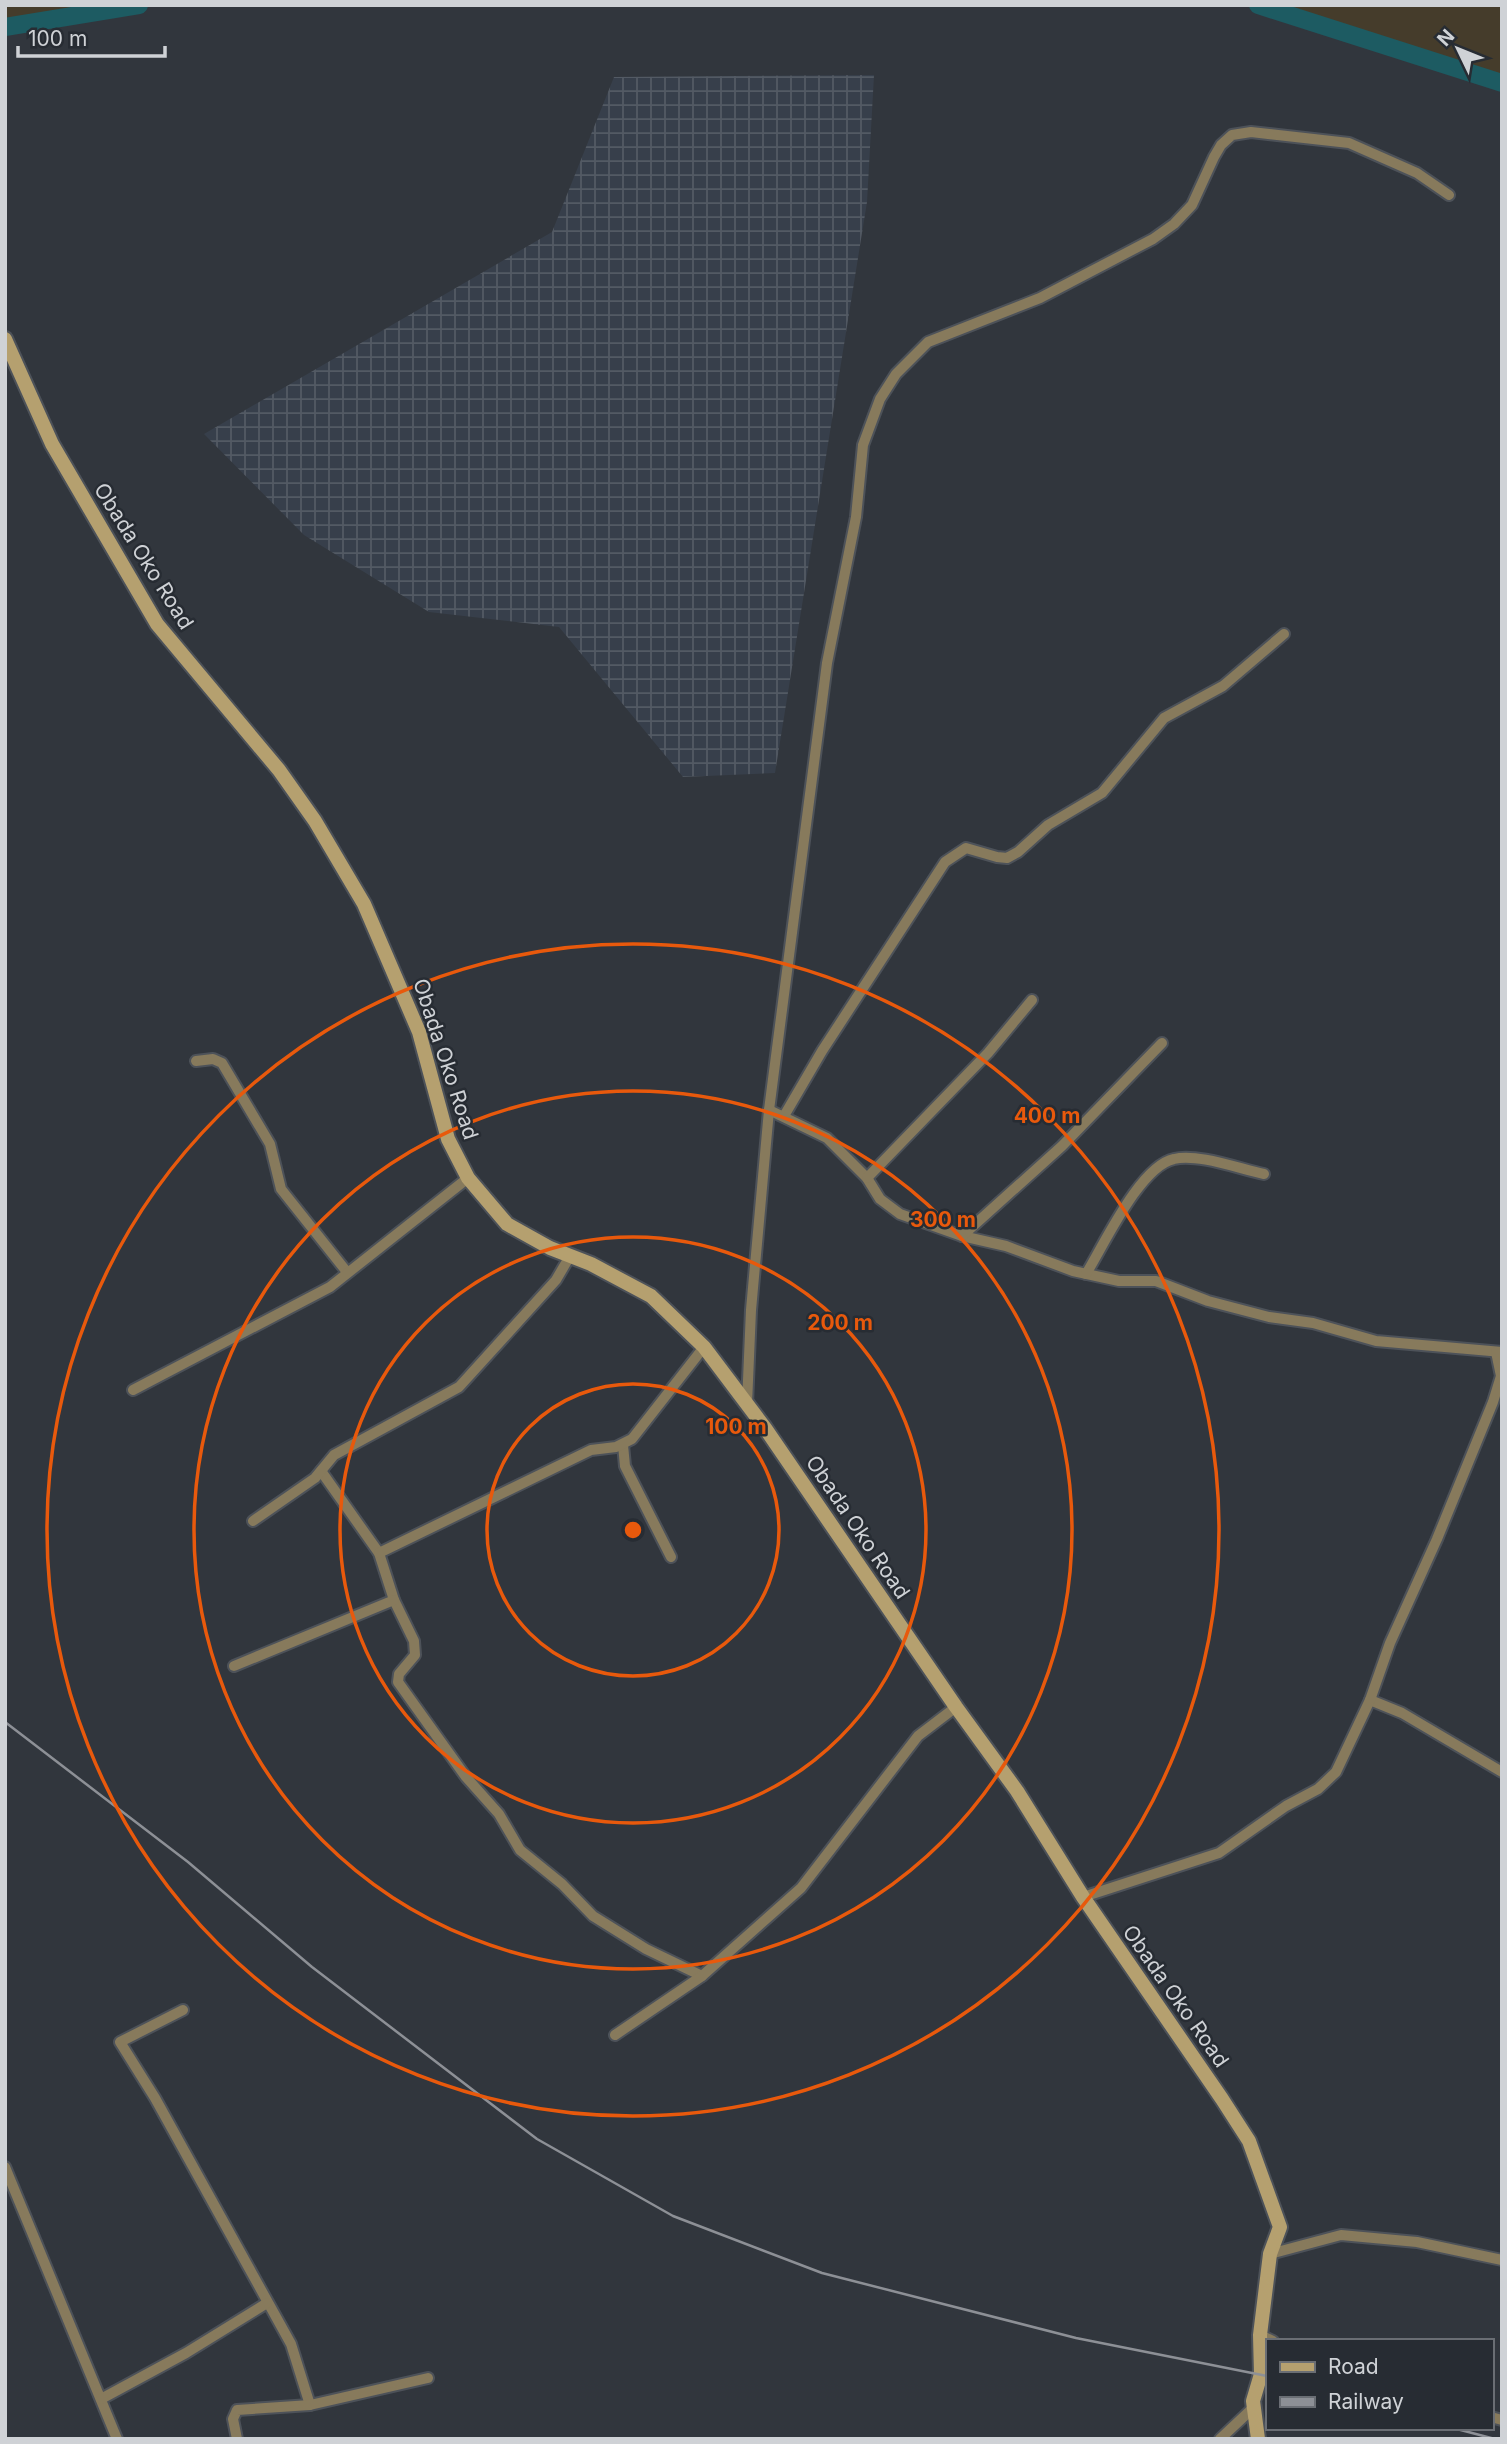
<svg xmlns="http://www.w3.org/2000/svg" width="1507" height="2444" font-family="Inter,sans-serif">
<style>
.industrial{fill:url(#industrial-grid)}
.education{fill:#453c2b}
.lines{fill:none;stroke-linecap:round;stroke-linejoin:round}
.river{stroke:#1d5b62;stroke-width:18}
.street-casing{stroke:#4d5259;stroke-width:14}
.secondary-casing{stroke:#4d5259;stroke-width:18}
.street{stroke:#877a5c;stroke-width:10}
.secondary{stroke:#b5a06f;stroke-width:14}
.rail{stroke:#8d9096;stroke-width:2.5}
.ring{fill:none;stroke:#e8590c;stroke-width:3.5}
.labels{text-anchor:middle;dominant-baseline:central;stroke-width:5;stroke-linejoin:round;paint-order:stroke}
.street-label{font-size:21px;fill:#cfd2d6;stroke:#272c33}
.centre{fill:#e8590c;stroke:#272c33;stroke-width:3.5}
.ring-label{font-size:21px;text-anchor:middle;font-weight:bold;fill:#e8590c;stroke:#272c33;stroke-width:5;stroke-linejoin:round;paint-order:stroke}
</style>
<defs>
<pattern id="industrial-grid" width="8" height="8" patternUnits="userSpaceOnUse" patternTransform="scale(1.75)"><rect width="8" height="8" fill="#373f4b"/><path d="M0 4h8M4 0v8" fill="none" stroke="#535a64"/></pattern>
</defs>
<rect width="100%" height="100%" fill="#31363d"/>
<polygon class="industrial" points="874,75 867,202 775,773 683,777 559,627 429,612 304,535 204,434 552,232 614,77"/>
<g class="education">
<polygon points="5,5 139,5 5,27"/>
<polygon points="1258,5 1502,5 1502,83"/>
</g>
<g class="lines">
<g class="river">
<polyline points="1258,5 1502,83"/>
<polyline points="5,27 139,5"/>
</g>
<defs>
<g id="street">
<polyline points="196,1061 213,1059 222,1063 270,1144 281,1189 347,1272"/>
<polyline points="769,1110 827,1138 867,1178 880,1199 900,1214 962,1236 1006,1246 1073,1271 1119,1281 1156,1281 1208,1301 1269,1317 1313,1323 1376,1341 1502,1352"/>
<polyline points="784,1116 822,1051 945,862 966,848 997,857 1007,858 1018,852 1048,825 1102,793 1164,718 1223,686 1284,634"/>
<polyline points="867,1178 988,1053 1032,1000"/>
<polyline points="962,1236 1062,1146 1162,1043"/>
<path d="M1086,1274C1104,1245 1140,1166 1174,1159C1197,1153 1240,1169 1264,1174"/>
<polyline points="133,1390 330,1287 468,1178"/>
<polyline points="747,1404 751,1310 769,1110 827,663 856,517 863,445 880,399 896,374 928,342 1040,298 1153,239 1174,224 1192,205 1214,157 1221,145 1232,135 1251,132 1349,143 1417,173 1449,195"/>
<polyline points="623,1445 625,1466 671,1557"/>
<polyline points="321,1471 379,1553 394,1600 414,1641 415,1655 399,1674 398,1682 466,1777 499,1814 520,1850 562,1884 593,1916 646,1949 702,1976"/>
<polyline points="253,1521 315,1478 334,1455 459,1387 556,1280 570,1256"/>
<polyline points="379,1553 591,1450 616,1447 632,1439 704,1347"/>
<polyline points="234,1666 394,1600"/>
<polyline points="1370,1700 1402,1713 1502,1772"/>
<polyline points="1083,1897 1219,1853 1286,1806 1318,1789 1336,1772 1370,1700 1390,1643 1437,1539 1493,1402 1501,1376 1496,1352"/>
<polyline points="183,2010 120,2042 155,2098 291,2344 310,2405"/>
<polyline points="615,2035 702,1976 801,1888 918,1736 956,1707"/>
<polyline points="5,2167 117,2439"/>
<polyline points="1270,2254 1341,2235 1417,2242 1502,2260"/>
<polyline points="1260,2335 1273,2341"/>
<polyline points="101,2399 186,2353 267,2303"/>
<polyline points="1491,2417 1502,2420"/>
<polyline points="237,2439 233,2419 237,2410 310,2405 428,2378"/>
<polyline points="1220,2439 1253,2408"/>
</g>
<polyline id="secondary" points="5,339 52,444 157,624 279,770 315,821 364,904 419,1032 448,1139 468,1178 507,1224 550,1248 591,1264 651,1296 704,1347 765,1428 956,1707 1017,1791 1083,1897 1222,2099 1249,2141 1280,2227 1270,2254 1260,2335 1261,2374 1253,2401 1258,2439"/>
</defs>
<use href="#street" class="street-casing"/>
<use href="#secondary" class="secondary-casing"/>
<use href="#street" class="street"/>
<use href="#secondary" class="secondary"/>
<g class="rail">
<polyline points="5,1722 188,1862 312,1967 537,2139 673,2216 822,2273 1076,2338 1267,2376"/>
<polyline points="1453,2428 1495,2439"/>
</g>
</g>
<g class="ring">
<circle cx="633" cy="1530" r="146"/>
<circle cx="633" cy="1530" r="293"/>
<circle cx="633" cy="1530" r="439"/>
<circle cx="633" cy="1530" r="586"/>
</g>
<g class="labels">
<g class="street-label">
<text transform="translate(144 556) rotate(58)">Obada Oko Road</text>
<text transform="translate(446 1059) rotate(72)">Obada Oko Road</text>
<text transform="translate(858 1527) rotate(56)">Obada Oko Road</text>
<text transform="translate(1176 1996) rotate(55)">Obada Oko Road</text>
</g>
</g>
<circle cx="633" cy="1530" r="10" class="centre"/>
<g class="ring-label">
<text x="1047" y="1123">400 m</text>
<text x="943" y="1227">300 m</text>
<text x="840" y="1330">200 m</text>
<text x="736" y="1434">100 m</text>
</g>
<rect width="1507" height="2444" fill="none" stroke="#cfd2d6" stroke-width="14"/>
<rect x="1266" y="2339" width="228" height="91" fill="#272c33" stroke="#6a6e74" stroke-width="2"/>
<rect x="1280" y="2362" width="35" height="10" fill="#b5a06f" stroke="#6a6e74" stroke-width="2"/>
<text x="1328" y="2374" font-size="21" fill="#cfd2d6">Road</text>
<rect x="1280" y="2397" width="35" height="10" fill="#8d9096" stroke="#6a6e74" stroke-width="2"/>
<text x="1328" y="2409" font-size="21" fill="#cfd2d6">Railway</text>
<g transform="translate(1458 49) rotate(313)" stroke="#272c33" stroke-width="5" paint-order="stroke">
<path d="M0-5L12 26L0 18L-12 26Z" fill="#cfd2d6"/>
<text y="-10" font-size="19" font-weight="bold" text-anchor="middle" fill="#cfd2d6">N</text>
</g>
<path d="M18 46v10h147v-10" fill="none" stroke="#cfd2d6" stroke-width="3.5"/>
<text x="28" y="46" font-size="21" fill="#cfd2d6" stroke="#272c33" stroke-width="5" paint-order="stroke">100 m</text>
</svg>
